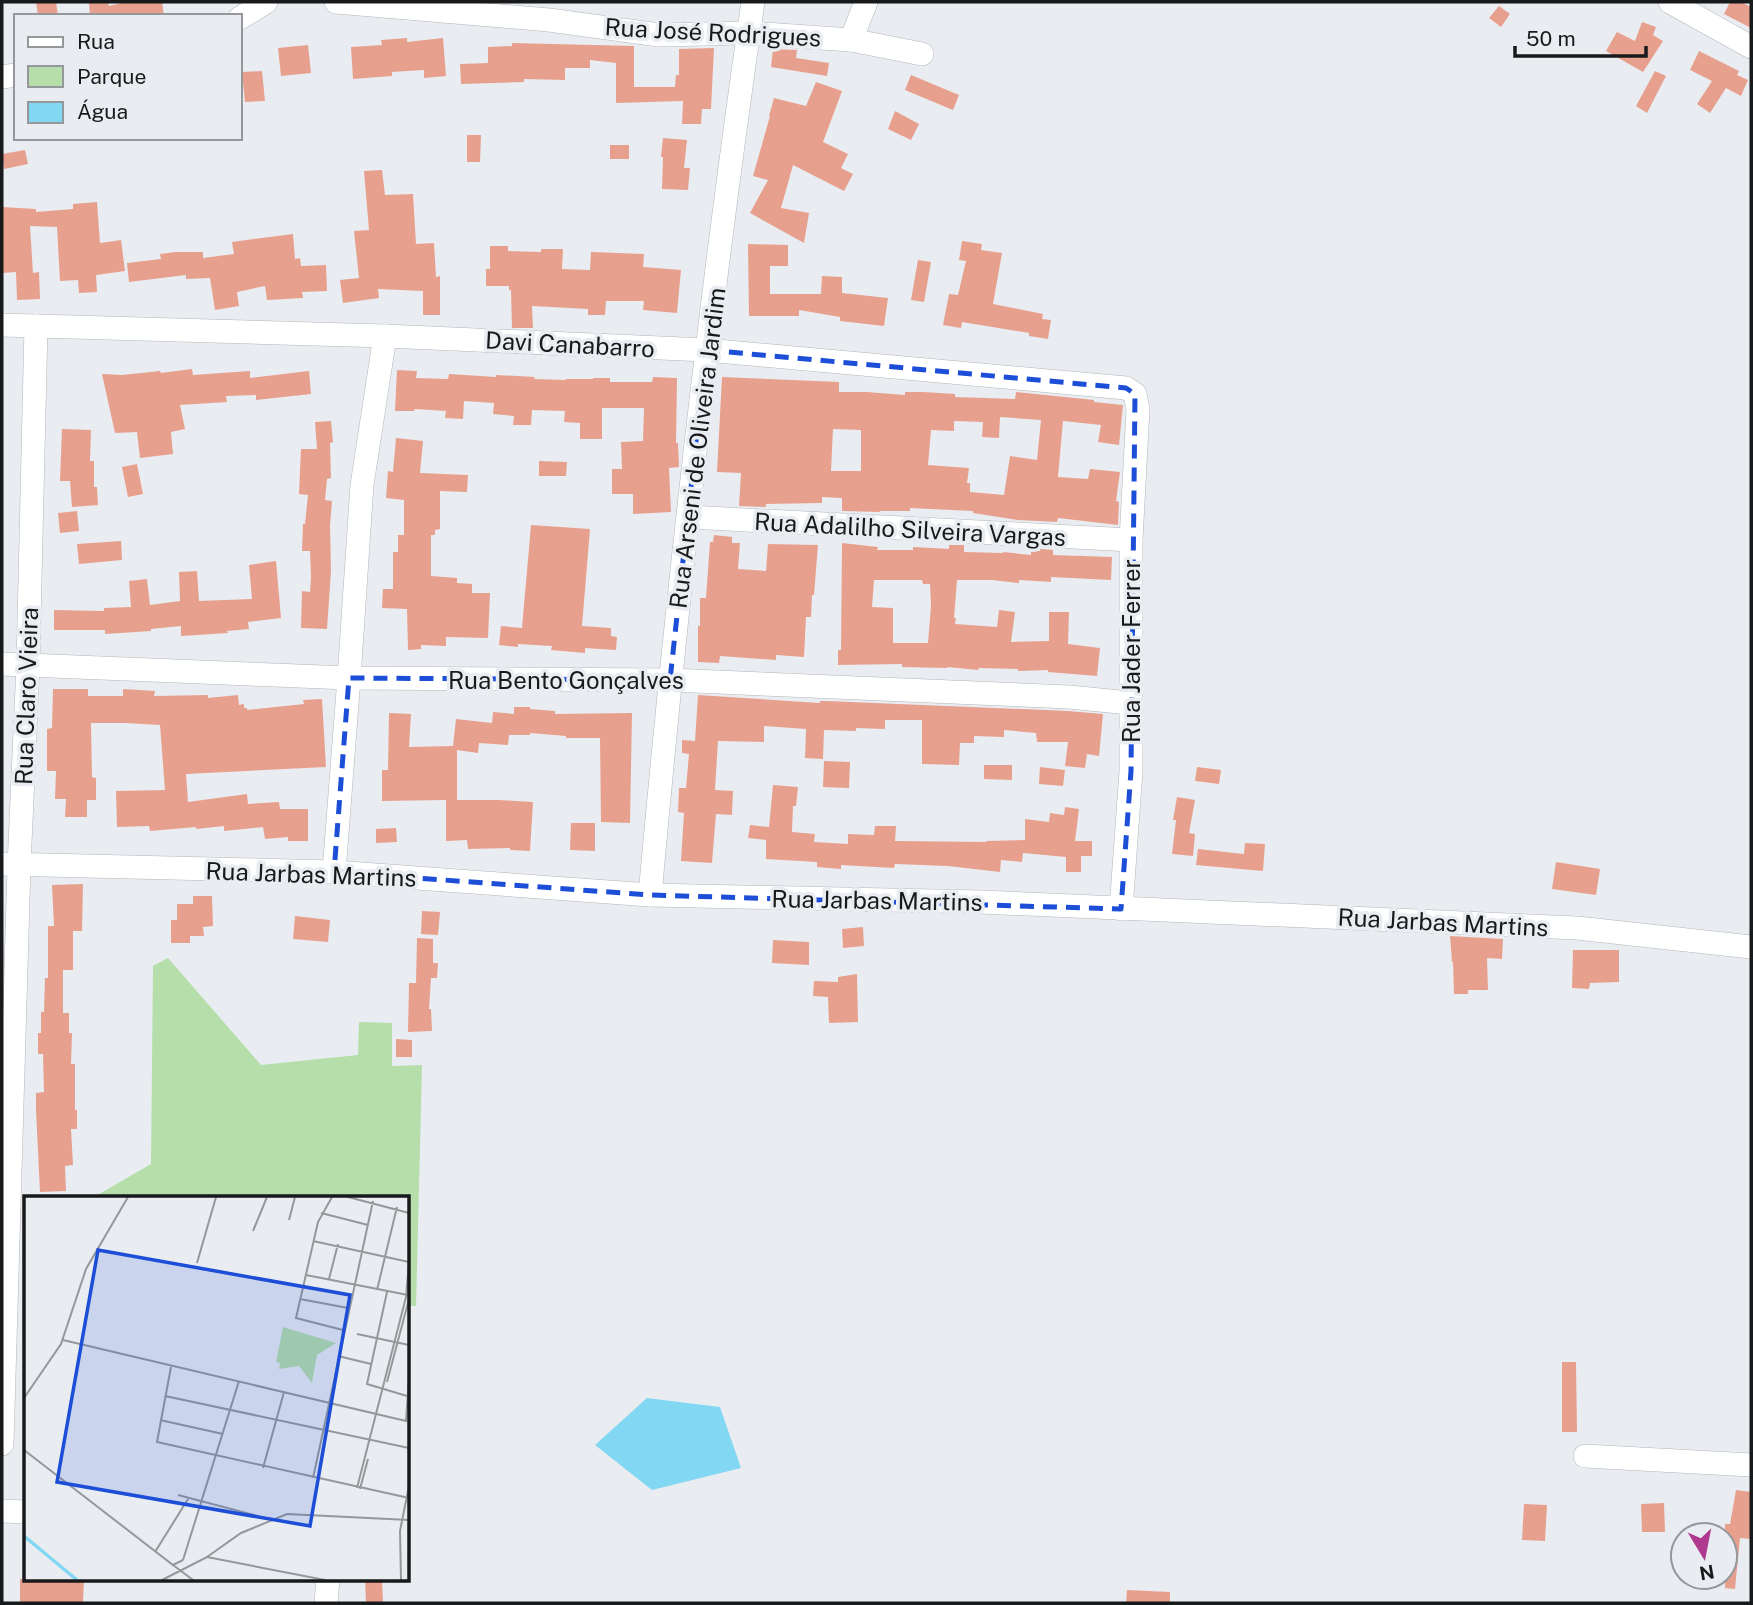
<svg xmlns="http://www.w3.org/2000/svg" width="1753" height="1605" font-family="'Public Sans',sans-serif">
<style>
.green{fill:#b5deaa}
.water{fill:#82d8f2}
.building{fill:#e8a08e;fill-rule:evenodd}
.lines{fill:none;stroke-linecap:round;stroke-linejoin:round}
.minor-casing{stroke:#b2b6b9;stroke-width:24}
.minor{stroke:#fff;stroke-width:23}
.marked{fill:none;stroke:#1d4ed8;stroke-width:5;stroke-dasharray:14 9;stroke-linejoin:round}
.labels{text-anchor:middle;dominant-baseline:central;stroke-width:7;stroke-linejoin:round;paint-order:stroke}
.street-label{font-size:24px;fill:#18191a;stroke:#e9edf1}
.inset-river{fill:none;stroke:#82d8f2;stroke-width:3.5}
.inset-road{fill:none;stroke:#95989b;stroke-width:2}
.view{fill:#1d4ed8;fill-opacity:0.15;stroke:#1d4ed8;stroke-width:3.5}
.inset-edge{fill:none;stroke:#18191a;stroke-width:3.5}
</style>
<rect width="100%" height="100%" fill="#e9edf1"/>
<polygon class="green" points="168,958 261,1065 358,1055 359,1022 392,1023 392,1066 422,1065 416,1306 408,1306 408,1197 94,1197 151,1164 153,966"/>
<polygon class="water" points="647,1398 720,1407 741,1468 652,1490 595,1445"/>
<g class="building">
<polygon points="36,2 56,2 58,16 38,16"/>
<polygon points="89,2 108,2 109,6 125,2 162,2 164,16 90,16"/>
<polygon points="1730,2 1741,2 1751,7 1751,28 1724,14"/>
<polygon points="1499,6 1510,14 1501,27 1489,18"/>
<polygon points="1642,22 1656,27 1653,35 1663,41 1643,72 1606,51 1617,32 1635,41"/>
<polygon points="407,38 407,42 443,38 446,76 424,78 424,70 392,72 392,76 353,79 351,47 382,45 381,40"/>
<polygon points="512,43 634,46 634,87 675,87 676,75 679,75 679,49 714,48 711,109 702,109 701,124 682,124 683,101 616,103 616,63 590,60 590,68 565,68 565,80 524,79 524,82 461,84 460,64 488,63 488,47 512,46"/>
<polygon points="308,45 311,73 281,76 278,48"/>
<polygon points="773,49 797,50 796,58 829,63 827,76 771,67"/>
<polygon points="1699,51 1739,71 1737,75 1748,80 1741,96 1726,88 1710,113 1697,104 1712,81 1690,70"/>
<polygon points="262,71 265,101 245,102 242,72"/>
<polygon points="1655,71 1666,76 1647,113 1636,106"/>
<polygon points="911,75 959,95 953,110 905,90"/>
<polygon points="816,82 842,91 823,142 848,154 841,168 853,174 844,191 793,165 781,208 809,213 804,243 750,213 768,180 753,176 770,116 769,116 774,98 806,106"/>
<polygon points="895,111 919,124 911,140 888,129"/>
<polygon points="467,135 481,135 480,162 467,162"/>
<polygon points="663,138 687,140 684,168 690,168 688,190 662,189 663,157 661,157"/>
<rect x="610" y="145" width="19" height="14"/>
<polygon points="25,150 28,164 4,169 2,154"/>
<polygon points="382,170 385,195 413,194 416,244 434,243 436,277 440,276 440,315 423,315 423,291 378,289 379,298 343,303 340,280 359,278 354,231 369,230 364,171"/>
<polygon points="97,202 100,243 121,240 125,271 96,275 97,292 79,293 78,280 60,281 57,227 30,226 33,273 39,272 40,299 17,300 16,272 2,273 2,207 36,209 36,212 73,209 73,204"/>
<polygon points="293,234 295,259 300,258 301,266 326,265 327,291 302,292 303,298 267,300 265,286 237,292 239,306 215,310 210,278 186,279 186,275 129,282 127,263 161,259 160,254 176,252 203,252 203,258 234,254 232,242"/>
<polygon points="962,241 982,244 981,250 1002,253 993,304 1043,314 1042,319 1051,320 1048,339 1029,336 1029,333 962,322 961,328 943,325 949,294 958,295 966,261 959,260"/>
<polygon points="748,244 788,245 788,266 770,266 770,294 821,294 822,276 842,277 842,293 888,298 884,326 840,321 840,317 799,310 799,316 749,316"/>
<polygon points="490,246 508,246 508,251 541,252 541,249 563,249 562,269 590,270 591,252 644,254 643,267 681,270 677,313 643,310 644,301 606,301 605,315 588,315 588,309 532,306 533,328 512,328 511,290 509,290 509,286 486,286 486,269 490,269"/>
<polygon points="918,260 931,262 924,302 911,300"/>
<polygon points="192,369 193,375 250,371 250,378 309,371 311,394 256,400 256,395 226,396 227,402 180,405 185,429 171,432 173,454 140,458 137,432 115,433 102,374 122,375 160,371 161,373"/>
<polygon points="397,370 417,371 416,378 448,379 449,374 496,377 496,375 535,377 534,379 566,380 566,379 593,379 593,378 610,378 610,382 652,382 653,377 677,378 676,443 678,443 679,467 669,468 671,512 633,514 633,494 612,494 612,469 622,469 621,442 643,441 644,408 602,408 602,439 580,439 580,423 564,422 565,411 532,410 531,425 513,425 514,416 493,414 494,403 464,401 463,419 445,418 446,411 415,409 414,411 395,411"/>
<path d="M722,377L839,382V392H867L905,395V392H923L955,394V397L1015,399L1016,392L1094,400V402L1123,405L1119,445L1098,442L1101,425L1063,421L1058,477L1088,479L1090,469L1120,472L1116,501L1119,502L1118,525L1058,518L1057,522L1018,520L973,513V511L910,508V511H880V512L842,511V498L822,497V503L766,504V507L739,506L741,473L717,472ZM1000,417L1041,420L1037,460L1010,456L1004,495L970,492V483H967L969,468L928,465L931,430L954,431V421L983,422L982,437L999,438ZM833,429L861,430V471H831Z"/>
<polygon points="331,421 333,442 330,443 331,478 327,479 325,500 332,501 330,525 331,571 327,629 301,628 302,591 310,592 311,577 310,551 302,551 303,524 305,524 308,495 299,494 301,449 317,449 315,422"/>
<polygon points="62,429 91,430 90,461 94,461 94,487 97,487 98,505 72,507 70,481 60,481"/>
<polygon points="396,438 423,441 420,473 468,475 467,492 440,491 440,529 435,530 435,535 431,535 431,576 457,578 457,583 472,584 472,593 490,593 488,638 446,637 446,646 421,645 421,649 408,650 407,609 382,608 383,589 393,589 393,552 398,552 398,535 404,535 404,500 386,498 388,471 393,472"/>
<polygon points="539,461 567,462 566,476 539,476"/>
<polygon points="137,464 143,494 128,497 122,467"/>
<polygon points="77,511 79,531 60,533 58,513"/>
<polygon points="531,525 590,529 582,626 611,628 611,636 617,637 616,650 585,648 585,653 551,650 552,646 518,644 518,647 499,645 501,626 522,628"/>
<polygon points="714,535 732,537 732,543 740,543 738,569 766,571 768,544 818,545 814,595 812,595 811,617 806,617 804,657 776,655 776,660 720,656 719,663 698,662 698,626 700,626 700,598 706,598 710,542 713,542"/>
<polygon points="121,541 122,560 79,564 77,544"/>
<path d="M842,543L878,547L877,550H913V547L949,549V545H964V552L1003,553V552L1031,555V550L1040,551V549L1053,550V555L1112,557L1111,580L1051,577V582L1019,580V583L992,580H957L954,618H956L955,624L997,627L999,610L1015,612L1011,642L1049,641V612H1069L1068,644L1100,648L1097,676L1048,672V670L1018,671V669L979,668L978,670L947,667V668L902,667V664L838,665V650H841ZM874,580H922L923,584H930L931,606L928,643H893V608L872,607Z"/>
<polygon points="276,561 281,618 248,622 249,629 227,631 228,633 181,636 181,626 151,629 151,631 105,634 105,630 54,630 54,610 104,611 104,608 131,607 129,581 147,579 150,605 180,601 179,572 197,571 199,601 252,599 249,565"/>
<polygon points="53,689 88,689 88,696 123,696 123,689 155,691 154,696 208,695 208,698 238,695 239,705 244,704 244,708 247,708 247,710 304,704 303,700 322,699 326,767 186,774 188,802 247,794 248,804 279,802 280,809 308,809 308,841 288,841 288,837 265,839 263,827 224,831 224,826 196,829 196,827 150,831 149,826 117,827 116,791 165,790 160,725 125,723 91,723 92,777 96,778 96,800 87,800 87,817 65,817 66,799 55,799 56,771 47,771 47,729 52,728"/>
<polygon points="698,695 820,703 820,701 827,701 1068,711 1103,714 1099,756 1087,754 1085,768 1065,766 1068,742 1037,742 1036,733 1004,730 1004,737 974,736 974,743 960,743 959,765 922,764 922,720 885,720 885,729 856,728 856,731 824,730 823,759 805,758 806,729 764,726 764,742 718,741 715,790 733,791 732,815 716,814 712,863 681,861 684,813 678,812 679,788 686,788 689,754 682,753 682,740 695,741"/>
<polygon points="514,707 530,707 530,709 555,711 555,714 632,713 630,823 601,822 600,738 566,738 566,736 530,733 530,735 509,735 508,745 479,743 478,753 457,750 457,800 499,800 533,802 530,851 510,850 510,848 468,849 467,840 446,841 446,800 382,801 382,770 388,770 389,713 411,714 409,747 453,746 456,719 492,723 493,712 514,714"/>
<polygon points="824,761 850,762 849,788 823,787"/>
<polygon points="984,765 1012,765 1012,780 984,779"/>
<polygon points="1040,767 1065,770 1063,786 1039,784"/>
<polygon points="1197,767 1221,770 1219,784 1195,781"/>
<polygon points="773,785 798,787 796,806 793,806 792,832 815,834 814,842 848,844 848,834 874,835 875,826 896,826 895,841 986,842 986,841 1025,840 1025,819 1049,822 1050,813 1064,815 1065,807 1079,809 1075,841 1092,841 1092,856 1081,856 1081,872 1066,872 1066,857 1023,853 1022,862 1001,860 1000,872 948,866 895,864 894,868 841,865 841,869 817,867 817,862 766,859 766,840 748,838 750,825 769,827"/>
<polygon points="1177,797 1195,800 1189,833 1195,834 1193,856 1172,854 1176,820 1173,820"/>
<polygon points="571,823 595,823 595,851 570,850"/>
<polygon points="396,828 397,842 376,843 376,829"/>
<polygon points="1245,843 1265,844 1263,871 1196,865 1198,849 1244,854"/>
<polygon points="1556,862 1600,869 1596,895 1552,889"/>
<polygon points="83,884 82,931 73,931 73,970 63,970 63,1013 69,1013 69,1033 72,1033 71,1064 75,1064 75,1110 77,1110 77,1129 71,1129 73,1165 65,1166 66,1191 40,1192 36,1110 36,1093 44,1092 43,1054 38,1054 38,1033 41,1033 41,1012 44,1012 45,978 48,978 48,926 54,926 52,885"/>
<polygon points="193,896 212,896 213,926 203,927 204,936 190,936 190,943 171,943 171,920 177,920 177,904 193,904"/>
<polygon points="422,911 440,912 438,935 421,934"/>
<polygon points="295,916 330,920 328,942 293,939"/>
<polygon points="863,927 864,946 843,948 842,929"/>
<polygon points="1450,936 1503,939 1502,959 1487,958 1488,990 1468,990 1468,994 1454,994 1453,962 1452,962"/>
<polygon points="417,938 433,939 433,963 438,963 437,978 431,978 429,1009 431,1009 432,1031 408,1032 409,983 416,983"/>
<polygon points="773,940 809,942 809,965 772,963"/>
<polygon points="1573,950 1619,950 1619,982 1590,983 1589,989 1572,988"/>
<polygon points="857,974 858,1022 829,1023 828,997 813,996 814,981 838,982 838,977"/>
<polygon points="396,1039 412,1040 412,1057 396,1057"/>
<polygon points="1562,1362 1576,1362 1577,1432 1562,1432"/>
<polygon points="1736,1490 1751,1492 1751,1539 1740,1538 1735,1589 1725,1588 1725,1524 1730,1524"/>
<polygon points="1664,1503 1665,1532 1642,1532 1641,1504"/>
<polygon points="1524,1504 1547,1505 1545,1541 1522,1540"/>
<polygon points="20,1579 84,1579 83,1603 20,1603"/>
<polygon points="365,1579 382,1579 383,1603 366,1603"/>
<polygon points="1127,1590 1170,1592 1170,1603 1126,1603"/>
</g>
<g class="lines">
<defs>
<g id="minor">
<polyline points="336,2 549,20 659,35 749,33 851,40 922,54"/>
<polyline points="1670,2 1751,47"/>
<polyline points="240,18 266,2"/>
<polyline points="851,40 866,2"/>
<polyline points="2,77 16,75"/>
<polyline points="2,325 385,336 706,350 1126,388 1135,394 1138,409 1131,540 1131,771 1121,909"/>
<polyline points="689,517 1131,540"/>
<polyline points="2,664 349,678 670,680 1069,697 1130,703"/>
<polyline points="2,864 334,872 650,895 981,902 1577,928 1751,947"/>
<polyline points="334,872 349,678 362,485 385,336"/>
<path d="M650,895C677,596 710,298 753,2"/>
<polyline points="2,1444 19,866 28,665 36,326"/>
<polyline points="1585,1456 1751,1465"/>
<polyline points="2,1511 26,1512"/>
<polyline points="326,1603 328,1579"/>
</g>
</defs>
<use href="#minor" class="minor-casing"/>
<use href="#minor" class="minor"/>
</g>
<path class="marked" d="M706,350L1126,388L1135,394L1131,771L1121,909L650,895L334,872L349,678L670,680Z"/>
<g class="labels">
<g class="street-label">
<text transform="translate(713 32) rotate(3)">Rua José Rodrigues</text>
<text transform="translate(570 344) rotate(3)">Davi Canabarro</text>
<text transform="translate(697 448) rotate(-83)">Rua Arseni de Oliveira Jardim</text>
<text transform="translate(910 529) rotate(3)">Rua Adalilho Silveira Vargas</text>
<text transform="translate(1131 651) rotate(-90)">Rua Jader Ferrer</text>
<text x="566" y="680">Rua Bento Gonçalves</text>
<text transform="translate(26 696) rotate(-88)">Rua Claro Vieira</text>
<text transform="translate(311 874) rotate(2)">Rua Jarbas Martins</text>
<text transform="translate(877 900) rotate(1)">Rua Jarbas Martins</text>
<text transform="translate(1443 922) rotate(3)">Rua Jarbas Martins</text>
</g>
</g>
<g transform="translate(24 1196)">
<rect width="385" height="385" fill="#e9edf1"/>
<path d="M259,131L312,147L293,159L288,187L275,170L255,173L256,167L252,166Z" fill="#b5deaa"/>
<path class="inset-river" d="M0,340L53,384"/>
<path class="inset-road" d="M308,1L294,26L272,122L319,134M324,1L385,17M297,17L344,29M265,24L271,1M229,35L243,1M289,45L385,66M173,67L192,1M282,79L384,99M305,83L314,48M353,94L373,11M363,96L343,188L383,200M276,103L324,112M333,138L385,149M39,144L382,225L385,182M314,160L347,168M147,171L133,246L385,302M363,186L385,103M141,200L385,252M0,202L37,148L62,73L104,1M136,224L199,238M0,254L149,369L159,364M239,272L260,196M289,282L349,5M333,292L382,101L385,66M336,293L344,263M154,299L245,323M131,356L164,303M183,361L217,337L263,318L385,324M159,364L215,185M149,369L169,384M138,384L183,361L301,384M377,384L376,335L385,290"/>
<path class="view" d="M74,54L326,99L286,330L33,286Z"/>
<rect width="385" height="385" class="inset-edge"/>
</g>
<rect width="1753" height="1605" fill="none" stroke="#18191a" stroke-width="7"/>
<rect x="14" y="14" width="228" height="126" fill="#e9edf1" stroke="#95989b" stroke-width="2"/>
<rect x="28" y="37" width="35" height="10" fill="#ffffff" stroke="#95989b" stroke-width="2"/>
<text x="77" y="49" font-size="21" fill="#18191a">Rua</text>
<rect x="28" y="66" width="35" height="21" fill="#b5deaa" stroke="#95989b" stroke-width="2"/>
<text x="77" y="84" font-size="21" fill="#18191a">Parque</text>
<rect x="28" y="102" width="35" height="21" fill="#82d8f2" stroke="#95989b" stroke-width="2"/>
<text x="77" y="119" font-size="21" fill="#18191a">Água</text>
<g transform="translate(1704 1556) rotate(170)"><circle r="33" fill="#e9edf1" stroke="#95989b" stroke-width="2"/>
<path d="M0-5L12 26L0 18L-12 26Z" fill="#af398f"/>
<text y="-10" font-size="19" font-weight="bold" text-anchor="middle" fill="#18191a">N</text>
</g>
<path d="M1515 46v10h131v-10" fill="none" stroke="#18191a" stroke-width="3.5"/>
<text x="1526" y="46" font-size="21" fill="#18191a" stroke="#e9edf1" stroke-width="5" paint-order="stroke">50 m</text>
</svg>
